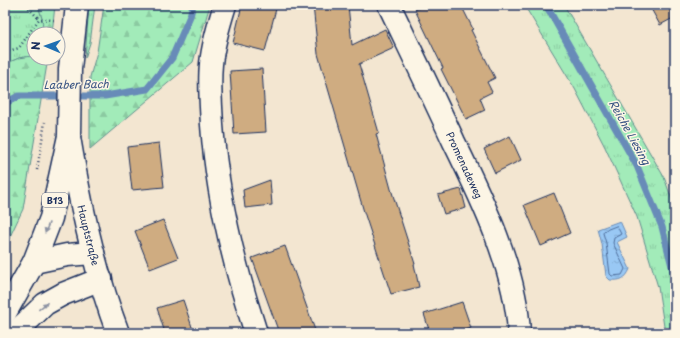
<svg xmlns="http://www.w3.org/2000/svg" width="680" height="338" font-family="'Playpen Sans',sans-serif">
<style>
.grass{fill:url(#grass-tufts);stroke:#5e8d8c}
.forest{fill:url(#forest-firs);stroke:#5e8d8c}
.water{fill:url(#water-ripples);stroke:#678bb8}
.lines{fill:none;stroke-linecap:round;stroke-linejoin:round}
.shore{stroke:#4d6c9a;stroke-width:1}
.stream{stroke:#678bb8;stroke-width:7}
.building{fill:#cfac81;stroke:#1b2f5e}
.minor-casing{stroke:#1b2f5e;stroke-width:25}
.secondary-casing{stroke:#1b2f5e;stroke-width:25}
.primary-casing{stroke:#1b2f5e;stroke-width:25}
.path{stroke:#1b2f5e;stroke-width:2.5;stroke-dasharray:1 3;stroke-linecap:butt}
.minor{stroke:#fcf5e5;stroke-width:22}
.secondary{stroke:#fcf5e5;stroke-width:22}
.primary{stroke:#fcf5e5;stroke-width:22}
.oneway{fill:#8c92a2}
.labels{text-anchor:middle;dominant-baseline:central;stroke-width:3;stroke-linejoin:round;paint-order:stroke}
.shield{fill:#fcf5e5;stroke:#5e6a86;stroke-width:1}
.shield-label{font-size:9px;font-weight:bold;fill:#1b2f5e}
.street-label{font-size:10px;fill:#1b2f5e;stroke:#fcf5e5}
.water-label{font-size:11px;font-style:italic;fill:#3a5584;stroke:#fcf5e5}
</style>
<defs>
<pattern id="grass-tufts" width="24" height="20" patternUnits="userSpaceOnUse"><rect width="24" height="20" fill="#a2ebb9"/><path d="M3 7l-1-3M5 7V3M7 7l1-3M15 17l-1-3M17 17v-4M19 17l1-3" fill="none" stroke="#8bcaa1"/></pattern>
<pattern id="forest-firs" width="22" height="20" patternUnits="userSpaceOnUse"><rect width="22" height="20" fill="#a2ebb9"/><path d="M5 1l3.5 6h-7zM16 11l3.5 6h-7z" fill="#8bcaa1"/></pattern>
<pattern id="water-ripples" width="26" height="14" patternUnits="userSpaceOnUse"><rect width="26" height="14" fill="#99c8f4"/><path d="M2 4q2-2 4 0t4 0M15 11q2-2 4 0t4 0" fill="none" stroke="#83acd4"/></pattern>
</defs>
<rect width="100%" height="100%" fill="#f3e6d1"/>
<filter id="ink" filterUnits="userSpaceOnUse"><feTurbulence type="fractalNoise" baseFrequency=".025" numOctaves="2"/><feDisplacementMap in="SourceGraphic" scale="8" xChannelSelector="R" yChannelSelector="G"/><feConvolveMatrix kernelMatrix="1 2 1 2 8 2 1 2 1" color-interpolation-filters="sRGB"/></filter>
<g filter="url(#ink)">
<g class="grass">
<path d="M5,5H38C41,15 45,23 41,34H34V52L32,56L19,58L5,64Z"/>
<polygon points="89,5 95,5 90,43 85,58"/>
<polygon points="524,5 564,5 664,177 675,209 675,333 665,333 658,287 637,217 605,147 575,89"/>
</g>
<g class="forest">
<path d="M38,5H55L52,34H41C45,23 41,15 38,5Z"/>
<polygon points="104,5 210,5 193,62 90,149 90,77 97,52"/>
<polygon points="34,52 34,58 48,58 23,209 5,247 5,64 19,58 32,56"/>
</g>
<path class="water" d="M620,221L627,237L617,242L630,269C626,279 620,281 610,280L606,276L602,244L598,229Z"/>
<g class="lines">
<polygon class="shore" points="617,226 621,234 614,238 613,243 625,269 622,275 612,276 610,274 606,243 603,233 604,231"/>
<g class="stream">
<polyline points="546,5 637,166 662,227 675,278"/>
<polyline points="5,103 19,96 105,96 147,89 172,58 190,16 193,5"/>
</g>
</g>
<g class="building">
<polygon points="242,5 277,5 265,51 233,43"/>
<polygon points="313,5 348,5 352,45 385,29 394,48 359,64 379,133 376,134 391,189 415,264 414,264 419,287 391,294 364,212 318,54"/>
<polygon points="425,5 461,5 473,29 471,30 495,78 487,82 492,92 480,98 485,110 466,119 441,69 443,68 415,10"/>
<polygon points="649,5 675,5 675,17 660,25"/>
<polygon points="262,69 266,132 234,134 230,71"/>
<polygon points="510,136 521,160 495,173 484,149"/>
<polygon points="159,143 164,187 132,190 127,147"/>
<polygon points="270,180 272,205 245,208 243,190"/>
<polygon points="461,189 466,208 444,214 438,195"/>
<polygon points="554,193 570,233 541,246 524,205"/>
<polygon points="163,220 178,258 150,269 135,231"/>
<polygon points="285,246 316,333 279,333 252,258"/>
<polygon points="183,300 194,333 165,333 157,308"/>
<polygon points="462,302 471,328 456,333 430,333 424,314"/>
</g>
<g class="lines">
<defs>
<g id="minor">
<path d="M225,5C219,24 213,44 211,64C209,84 211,105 212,125C217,196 234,266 256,333"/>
<path d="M389,5C411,51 433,96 454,142C482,199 516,269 519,333"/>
</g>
<path id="secondary" d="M69,137C80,203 94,270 118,333"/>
<g id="primary">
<polyline points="34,262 67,255 93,253"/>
<polyline points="5,313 34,262 51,218 69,136 70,69 77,5"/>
<polyline points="15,333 45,304 63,294 101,279"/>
</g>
</defs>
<use href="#minor" class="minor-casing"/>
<use href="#secondary" class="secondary-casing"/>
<use href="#primary" class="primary-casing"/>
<g class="path">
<polyline points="26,5 39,19"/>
<polyline points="5,52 19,48 39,19 54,20"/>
<polyline points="37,170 45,122"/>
</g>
<use href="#minor" class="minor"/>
<use href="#secondary" class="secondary"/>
<use href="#primary" class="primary"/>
</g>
<defs><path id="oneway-solid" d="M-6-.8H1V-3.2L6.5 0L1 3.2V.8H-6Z"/></defs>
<g class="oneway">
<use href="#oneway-solid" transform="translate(47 228) rotate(111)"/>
<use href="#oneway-solid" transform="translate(43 306) rotate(-39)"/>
</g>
</g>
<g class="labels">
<rect class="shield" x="42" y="193" width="26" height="14" rx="3"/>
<g class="shield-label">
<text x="55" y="200">B13</text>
</g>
<g class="street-label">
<text transform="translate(465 165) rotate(65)">Promenadeweg</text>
<text transform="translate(89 235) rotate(76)">Hauptstraße</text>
</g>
<g class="water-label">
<text transform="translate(76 84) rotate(-1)">Laaber Bach</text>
<text transform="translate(630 132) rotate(61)">Reiche Liesing</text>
</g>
</g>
<rect width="680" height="338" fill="none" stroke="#fcf5e5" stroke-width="20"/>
<rect x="10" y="10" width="660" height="318" fill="none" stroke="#1b2f5e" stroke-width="1.5" filter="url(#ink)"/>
<g transform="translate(46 46) rotate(272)"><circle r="19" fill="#fcf5e5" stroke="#a2a6af"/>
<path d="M0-3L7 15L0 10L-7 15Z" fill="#1f6fb2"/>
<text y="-6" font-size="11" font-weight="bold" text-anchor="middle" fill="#1b2f5e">N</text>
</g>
</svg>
